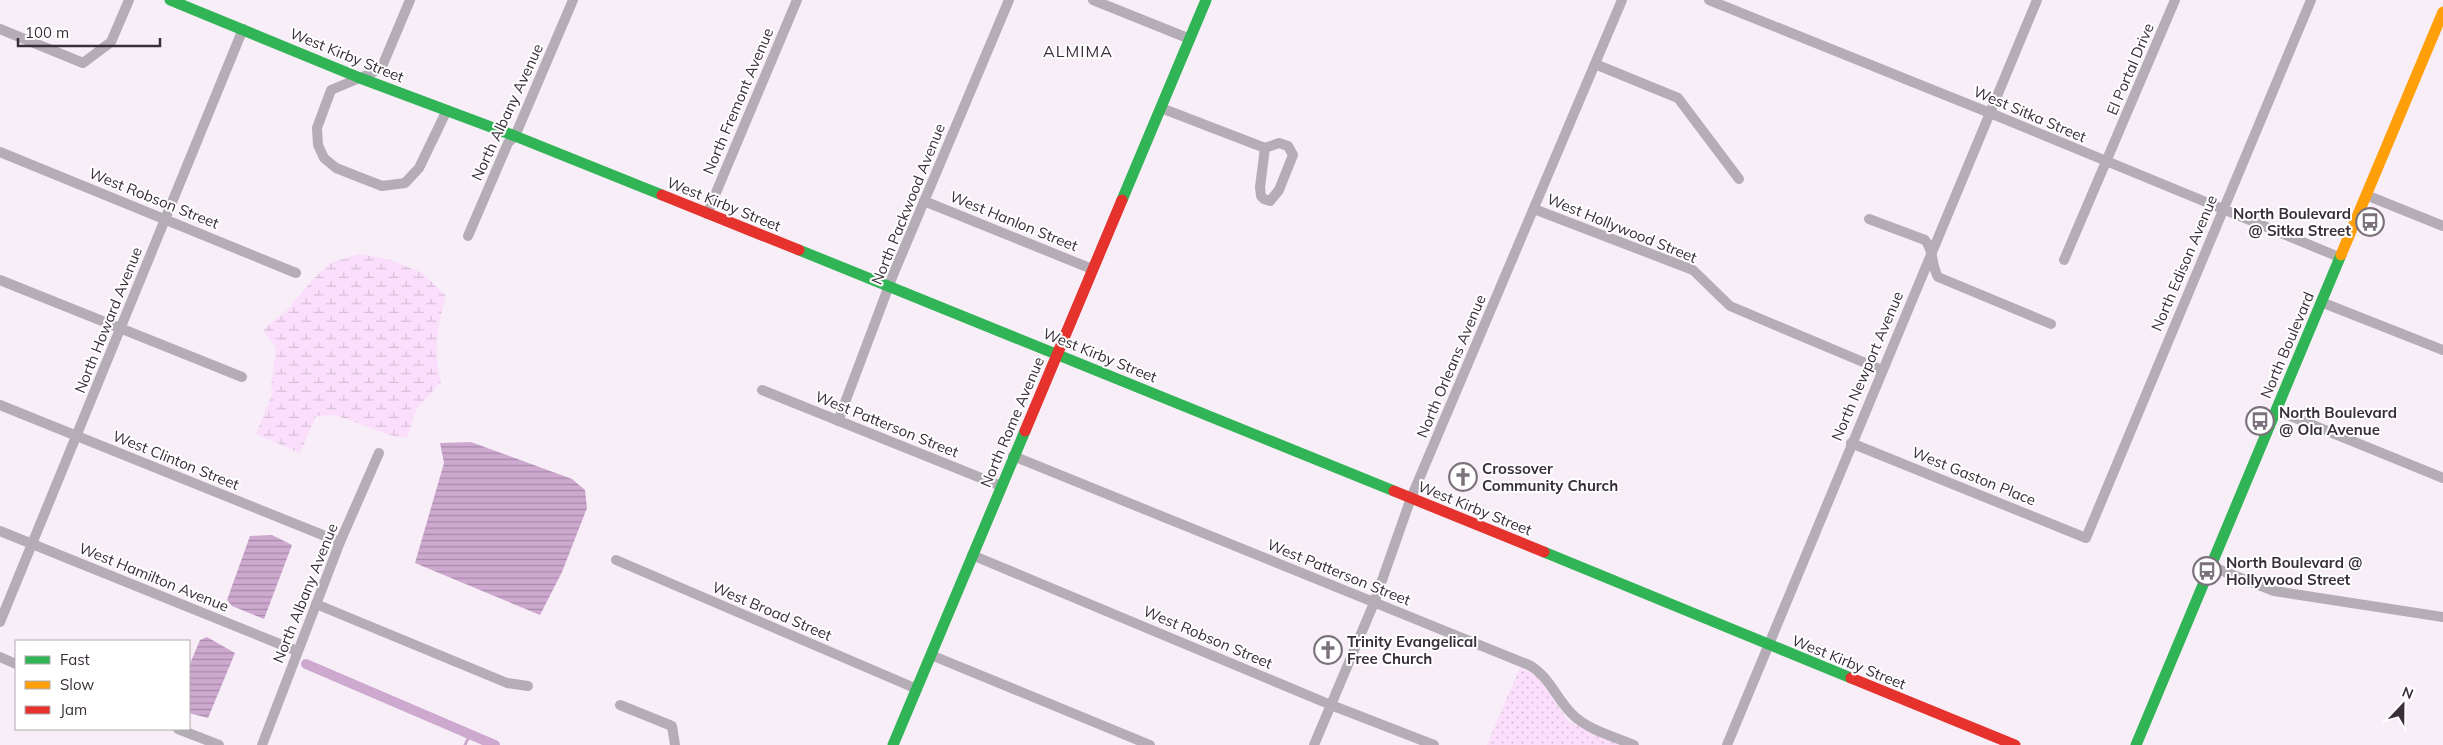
<svg xmlns="http://www.w3.org/2000/svg" width="2443" height="745" font-family="Mulish,sans-serif">
<style>
.wetland{fill:url(#wetland-marsh)}
.park{fill:url(#park-dots)}
.water{fill:url(#water-rules)}
.lines{fill:none;stroke-linecap:round;stroke-linejoin:round}
.stream{stroke:#cda8cf;stroke-width:3}
.canal{stroke:#cda8cf;stroke-width:10}
.street{stroke:#b5adb6;stroke-width:10}
.fast{stroke:#30b455;stroke-width:11}
.slow{stroke:#ff9f0a;stroke-width:11}
.jam{stroke:#e5322d;stroke-width:11}
.labels{text-anchor:middle;dominant-baseline:central;stroke-width:4;stroke-linejoin:round;paint-order:stroke}
.street-label{font-size:15px;fill:#382f38;stroke:#fff}
.poi-label{font-size:15px;font-weight:bold;fill:#382f38;stroke:#fff;text-anchor:start}
.neighbourhood-label{font-size:16px;letter-spacing:1px;fill:#382f38;stroke:#fff}
</style>
<defs>
<pattern id="wetland-marsh" width="20" height="14" patternUnits="userSpaceOnUse" patternTransform="scale(1.25)"><rect width="20" height="14" fill="#fadefb"/><path d="M1 5h8M5 5V1M11 12h8M15 12V8" fill="none" stroke="#d7bfd8"/></pattern>
<pattern id="park-dots" width="8" height="8" patternUnits="userSpaceOnUse" patternTransform="scale(1.25)"><rect width="8" height="8" fill="#fadefb"/><path d="M2 2h.1M6 6h.1" fill="none" stroke="#d7bfd8" stroke-width="1.8" stroke-linecap="round"/></pattern>
<pattern id="water-rules" width="6" height="5" patternUnits="userSpaceOnUse" patternTransform="scale(1.25)"><rect width="6" height="5" fill="#cda8cf"/><path d="M0 2.5h6" fill="none" stroke="#a789a9"/></pattern>
</defs>
<rect width="100%" height="100%" fill="#f8eef8"/>
<path class="wetland" d="M359,254L387,259L421,272L446,296C437,328 433,349 441,382L416,410L407,438L393,436L335,415L316,416L300,453L256,434L273,392L271,387L276,348L263,330L287,310L313,279L331,263Z"/>
<polygon class="park" points="1520,667 1539,678 1568,721 1620,745 1487,745"/>
<g class="water">
<polygon points="471,442 572,479 585,490 587,508 562,572 540,615 415,563 444,463 440,443"/>
<polygon points="272,535 292,545 264,619 232,606 227,600 250,536"/>
<polygon points="207,637 235,653 208,718 189,713 189,666 200,640"/>
</g>
<g class="lines">
<polyline class="stream" points="465,745 470,734"/>
<polyline class="canal" points="306,664 495,745"/>
<g class="street">
<polyline points="410,0 381,69 331,90 317,128 318,145 324,158 336,168 382,186 405,183 419,168 447,110"/>
<polyline points="1093,0 1190,39"/>
<polyline points="1709,0 1990,113 2339,257"/>
<polyline points="0,29 83,63 111,42 129,0"/>
<polyline points="1595,64 1678,98 1739,179"/>
<polyline points="1161,108 1265,148"/>
<polygon points="1279,143 1288,146 1293,155 1279,190 1270,201 1264,199 1261,196 1260,187 1265,148"/>
<polyline points="0,152 296,273"/>
<polyline points="2366,195 2443,226"/>
<polyline points="924,201 1092,269"/>
<polyline points="1534,209 1693,270 1730,306 1882,370"/>
<polyline points="707,214 797,0"/>
<path d="M1869,219L1925,240C1934,250 1931,265 1938,277L2051,324"/>
<polyline points="468,236 508,143 515,136 573,0"/>
<polyline points="2064,260 2175,0"/>
<polyline points="0,280 242,377"/>
<polyline points="2321,302 2443,350"/>
<polyline points="762,390 1001,486"/>
<polyline points="0,405 340,542"/>
<polyline points="2276,410 2443,478"/>
<polyline points="838,421 893,275 1009,0"/>
<polyline points="1851,443 2086,538 2311,0"/>
<path d="M1013,456L1529,665C1549,676 1556,698 1572,714C1588,730 1613,736 1634,745"/>
<polyline points="0,531 297,651"/>
<polyline points="972,555 1331,705 1434,745"/>
<polyline points="616,560 917,689"/>
<polyline points="2210,566 2274,591 2443,617"/>
<polyline points="316,604 507,683 528,686"/>
<polyline points="0,622 243,29"/>
<polyline points="931,655 1150,745"/>
<polyline points="0,657 16,664"/>
<polyline points="620,705 672,726 675,745"/>
<polyline points="178,729 219,745"/>
<polyline points="262,745 340,542 379,453"/>
<polyline points="1314,745 1374,603 1411,498 1622,0"/>
<polyline points="1727,745 2037,0"/>
</g>
<g class="fast">
<polyline points="170,0 360,78 515,136 662,195"/>
<polyline points="1122,200 1206,0"/>
<polyline points="799,250 1394,491"/>
<polyline points="1544,552 1851,678"/>
<polyline points="893,745 1025,431"/>
<polyline points="2136,745 2341,255"/>
</g>
<polyline class="slow" points="2341,255 2443,12"/>
<g class="jam">
<polyline points="662,195 799,250"/>
<polyline points="1025,431 1122,200"/>
<polyline points="1394,491 1544,552"/>
<polyline points="1851,678 2015,745"/>
</g>
</g>
<defs>
<symbol id="bus-ring" viewBox="-11 -11 22 22"><circle r="9.5" fill="#fff" stroke="#7b727b" stroke-width="1.5"/><path d="M-5-6H5V4H4V6H2V4H-2V6H-4V4H-5ZM-3.5-4V0h7V-4ZM-3.5 1.2v1.5H-2V1.2ZM2 1.2v1.5H3.5V1.2Z" fill="#7b727b"/></symbol>
<symbol id="church-ring" viewBox="-11 -11 22 22"><circle r="9.5" fill="#fff" stroke="#7b727b" stroke-width="1.5"/><path d="M-1.2-6h2.4v3.5h3.3v2.4h-3.3V6h-2.4V-.1h-3.3v-2.4h3.3Z" fill="#7b727b"/></symbol>
</defs>
<g fill-rule="evenodd">
<use href="#bus-ring" x="2354" y="206" width="32" height="32"/>
<use href="#bus-ring" x="2244" y="405" width="32" height="32"/>
<use href="#church-ring" x="1447" y="461" width="32" height="32"/>
<use href="#bus-ring" x="2191" y="555" width="32" height="32"/>
<use href="#church-ring" x="1312" y="634" width="32" height="32"/>
</g>
<g class="labels">
<g class="street-label">
<text transform="translate(347 55) rotate(22)">West Kirby Street</text>
<text transform="translate(2130 69) rotate(-67)">El Portal Drive</text>
<text transform="translate(738 101) rotate(-67)">North Fremont Avenue</text>
<text transform="translate(507 112) rotate(-65)">North Albany Avenue</text>
<text transform="translate(2030 114) rotate(23)">West Sitka Street</text>
<text transform="translate(154 198) rotate(22)">West Robson Street</text>
<text transform="translate(724 204) rotate(22)">West Kirby Street</text>
<text transform="translate(908 204) rotate(-68)">North Packwood Avenue</text>
<text transform="translate(1014 221) rotate(22)">West Hanlon Street</text>
<text transform="translate(1622 228) rotate(22)">West Hollywood Street</text>
<text transform="translate(2184 263) rotate(-67)">North Edison Avenue</text>
<text transform="translate(108 320) rotate(-68)">North Howard Avenue</text>
<text transform="translate(2287 345) rotate(-67)">North Boulevard</text>
<text transform="translate(1100 355) rotate(22)">West Kirby Street</text>
<text transform="translate(1451 366) rotate(-67)">North Orleans Avenue</text>
<text transform="translate(1867 366) rotate(-67)">North Newport Avenue</text>
<text transform="translate(1012 422) rotate(-67)">North Rome Avenue</text>
<text transform="translate(887 424) rotate(22)">West Patterson Street</text>
<text transform="translate(176 460) rotate(22)">West Clinton Street</text>
<text transform="translate(1974 476) rotate(22)">West Gaston Place</text>
<text transform="translate(1475 508) rotate(22)">West Kirby Street</text>
<text transform="translate(1339 572) rotate(22)">West Patterson Street</text>
<text transform="translate(154 577) rotate(22)">West Hamilton Avenue</text>
<text transform="translate(305 593) rotate(-68)">North Albany Avenue</text>
<text transform="translate(772 611) rotate(23)">West Broad Street</text>
<text transform="translate(1208 637) rotate(23)">West Robson Street</text>
<text transform="translate(1849 662) rotate(22)">West Kirby Street</text>
</g>
<g class="poi-label">
<text x="2351" y="213" text-anchor="end">North Boulevard<tspan x="2351" dy="17">@ Sitka Street</tspan></text>
<text x="2279" y="412">North Boulevard<tspan x="2279" dy="17">@ Ola Avenue</tspan></text>
<text x="1482" y="468">Crossover<tspan x="1482" dy="17">Community Church</tspan></text>
<text x="2226" y="562">North Boulevard @<tspan x="2226" dy="17">Hollywood Street</tspan></text>
<text x="1347" y="641">Trinity Evangelical<tspan x="1347" dy="17">Free Church</tspan></text>
</g>
<g class="neighbourhood-label">
<text x="1078" y="51">ALMIMA</text>
</g>
</g>
<rect x="15" y="640" width="175" height="90" fill="#ffffff" stroke="#afacaf"/>
<rect x="25" y="656" width="25" height="8" fill="#30b455" stroke="#afacaf"/>
<text x="60" y="665" font-size="15" fill="#382f38">Fast</text>
<rect x="25" y="681" width="25" height="8" fill="#ff9f0a" stroke="#afacaf"/>
<text x="60" y="690" font-size="15" fill="#382f38">Slow</text>
<rect x="25" y="706" width="25" height="8" fill="#e5322d" stroke="#afacaf"/>
<text x="60" y="715" font-size="15" fill="#382f38">Jam</text>
<g transform="translate(2403 705) rotate(22)" stroke="#ffffff" stroke-width="4" paint-order="stroke">
<path d="M0-4L9 19L0 12L-9 19Z" fill="#382f38"/>
<text y="-8" font-size="14" font-weight="bold" text-anchor="middle" fill="#382f38">N</text>
</g>
<path d="M18 38v8h142v-8" fill="none" stroke="#382f38" stroke-width="2.5"/>
<text x="25" y="38" font-size="15" fill="#382f38" stroke="#ffffff" stroke-width="4" paint-order="stroke">100 m</text>
</svg>
